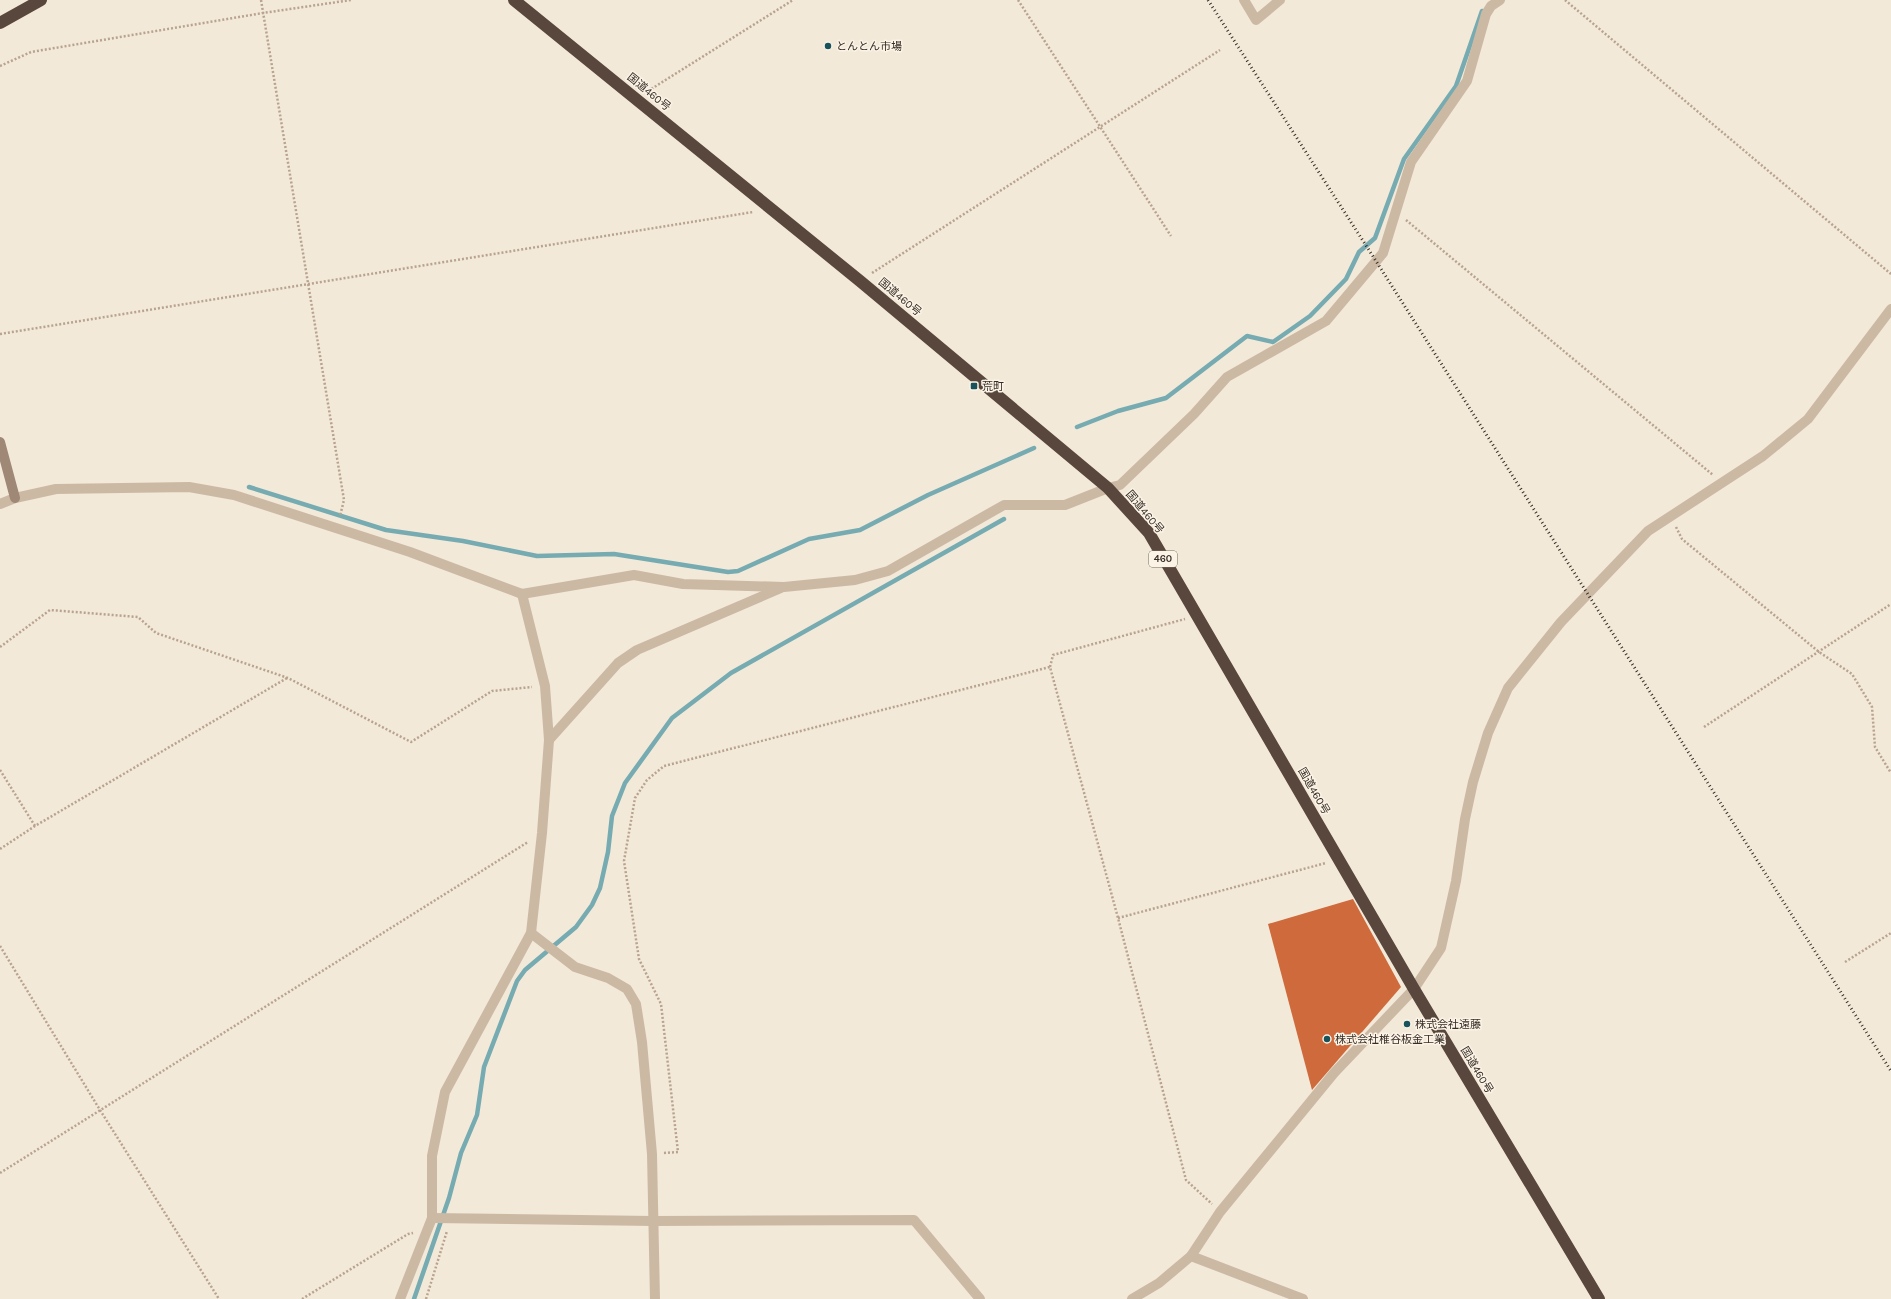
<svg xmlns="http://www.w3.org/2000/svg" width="1891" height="1299" font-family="Karla,'Noto Sans JP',sans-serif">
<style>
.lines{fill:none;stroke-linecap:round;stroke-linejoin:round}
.stream{stroke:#76abb2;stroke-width:4.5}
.building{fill:#ce6a3c}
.path{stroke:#b8a38e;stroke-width:2.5;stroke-dasharray:2 2;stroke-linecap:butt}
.street{stroke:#ccb9a4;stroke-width:10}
.secondary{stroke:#a08876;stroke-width:10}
.highway{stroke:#59473d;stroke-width:12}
.rail{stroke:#372d26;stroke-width:3;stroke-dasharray:1 3;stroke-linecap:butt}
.poi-dot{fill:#19525b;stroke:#fbf3e6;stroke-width:1.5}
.labels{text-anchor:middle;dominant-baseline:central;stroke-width:3;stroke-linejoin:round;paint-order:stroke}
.shield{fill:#fbf3e6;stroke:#726860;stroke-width:1}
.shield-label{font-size:10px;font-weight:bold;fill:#372d26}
.poi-label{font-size:11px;fill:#372d26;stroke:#fbf3e6;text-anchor:start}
.street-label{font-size:11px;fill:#372d26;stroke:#fbf3e6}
</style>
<rect width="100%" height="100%" fill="#f3e9d9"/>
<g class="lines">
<g class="stream">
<polyline points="1077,427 1118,411 1166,398 1247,336 1273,342 1310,316 1346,279 1359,252 1375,238 1404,159 1456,86 1482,11"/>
<polyline points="249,487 386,530 463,541 537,556 614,554 728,572 738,571 809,539 860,530 928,495 1034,448"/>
<polyline points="414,1299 449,1198 461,1153 477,1115 484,1067 517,981 525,970 576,927 592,905 600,888 608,852 612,816 625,783 672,718 731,673 1004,519"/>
</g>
</g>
<polygon class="building" points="1353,899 1401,987 1312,1090 1268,924"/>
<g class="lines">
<g class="path">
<polyline points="261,0 344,500 340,516"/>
<polyline points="1018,0 1171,236"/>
<polyline points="1565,0 1891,274"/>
<polyline points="0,66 31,52 263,13 351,0"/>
<polyline points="648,91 793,0"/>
<polyline points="1406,220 1713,475"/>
<polyline points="872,273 1220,50"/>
<polyline points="0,334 753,212"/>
<polyline points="1676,527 1682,539 1819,652 1852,674 1872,707 1875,747 1891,773"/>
<polyline points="0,647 50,610 138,617 156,633 288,678 411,742 492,691 532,687"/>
<polyline points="1050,667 1053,655 1185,619"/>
<polyline points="1704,727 1891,604"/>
<polyline points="0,770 35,826"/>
<polyline points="0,849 35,826 287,678"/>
<polyline points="1118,918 1326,863"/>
<polyline points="0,946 100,1110 219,1299"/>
<polyline points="1845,962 1891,933"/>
<polyline points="664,1153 678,1152 661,1004 639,959 624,861 635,798 647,780 664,766 1050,667 1118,918 1186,1180 1212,1204"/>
<polyline points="0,1173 528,842"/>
<polyline points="302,1299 408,1234 413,1233"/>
<polyline points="426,1299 447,1231"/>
</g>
<g class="street">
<polyline points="1244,0 1256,20 1280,0"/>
<polyline points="0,504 15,498 56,489 189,487 234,495 410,552 522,594 634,575 683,584 784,587 855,580 888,571 1004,505 1065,505 1108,488 1120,485 1194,414 1227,377 1326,321 1383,253 1411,162 1467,81 1486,14 1491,6 1500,0"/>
<polyline points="549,740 618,663 637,650 781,588"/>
<polyline points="531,933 575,967 608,978 627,989 636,1004 642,1042 652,1154 655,1299"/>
<polyline points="432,1218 653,1221 914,1220 980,1299"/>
<polyline points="1191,1256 1303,1299"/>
<polyline points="400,1299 432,1218 432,1156 445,1092 531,933 542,833 549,740 545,686 522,594"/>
<polyline points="1132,1299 1159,1283 1191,1256 1220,1212 1334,1073 1414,989 1441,948 1456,881 1465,819 1473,782 1488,733 1508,688 1561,622 1648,531 1763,456 1808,419 1891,309"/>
</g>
<polyline class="secondary" points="0,442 15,498"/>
<g class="highway">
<polyline points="514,0 860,281 1108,488 1149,533 1414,989 1599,1299"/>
<polyline points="0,23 41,0"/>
</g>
<polyline class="rail" points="1208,0 1376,261 1891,1071"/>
</g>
<g class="poi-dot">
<circle cx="828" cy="46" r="4"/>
<rect x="970" y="382" width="8" height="8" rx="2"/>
<circle cx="1407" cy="1024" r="4"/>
<circle cx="1327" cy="1039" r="4"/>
</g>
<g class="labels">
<rect class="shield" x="1149" y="551" width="28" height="16" rx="3"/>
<g class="shield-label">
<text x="1163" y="559">460</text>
</g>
<g class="poi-label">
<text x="836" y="46">とんとん市場</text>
<text x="982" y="386">荒町</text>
<text x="1415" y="1024">株式会社遠藤</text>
<text x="1335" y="1039">株式会社椎谷板金工業</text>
</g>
<g class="street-label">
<text transform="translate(649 92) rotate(39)">国道460号</text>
<text transform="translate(900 297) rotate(40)">国道460号</text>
<text transform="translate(1145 512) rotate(50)">国道460号</text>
<text transform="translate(1314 791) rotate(60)">国道460号</text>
<text transform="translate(1477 1070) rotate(59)">国道460号</text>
</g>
</g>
</svg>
